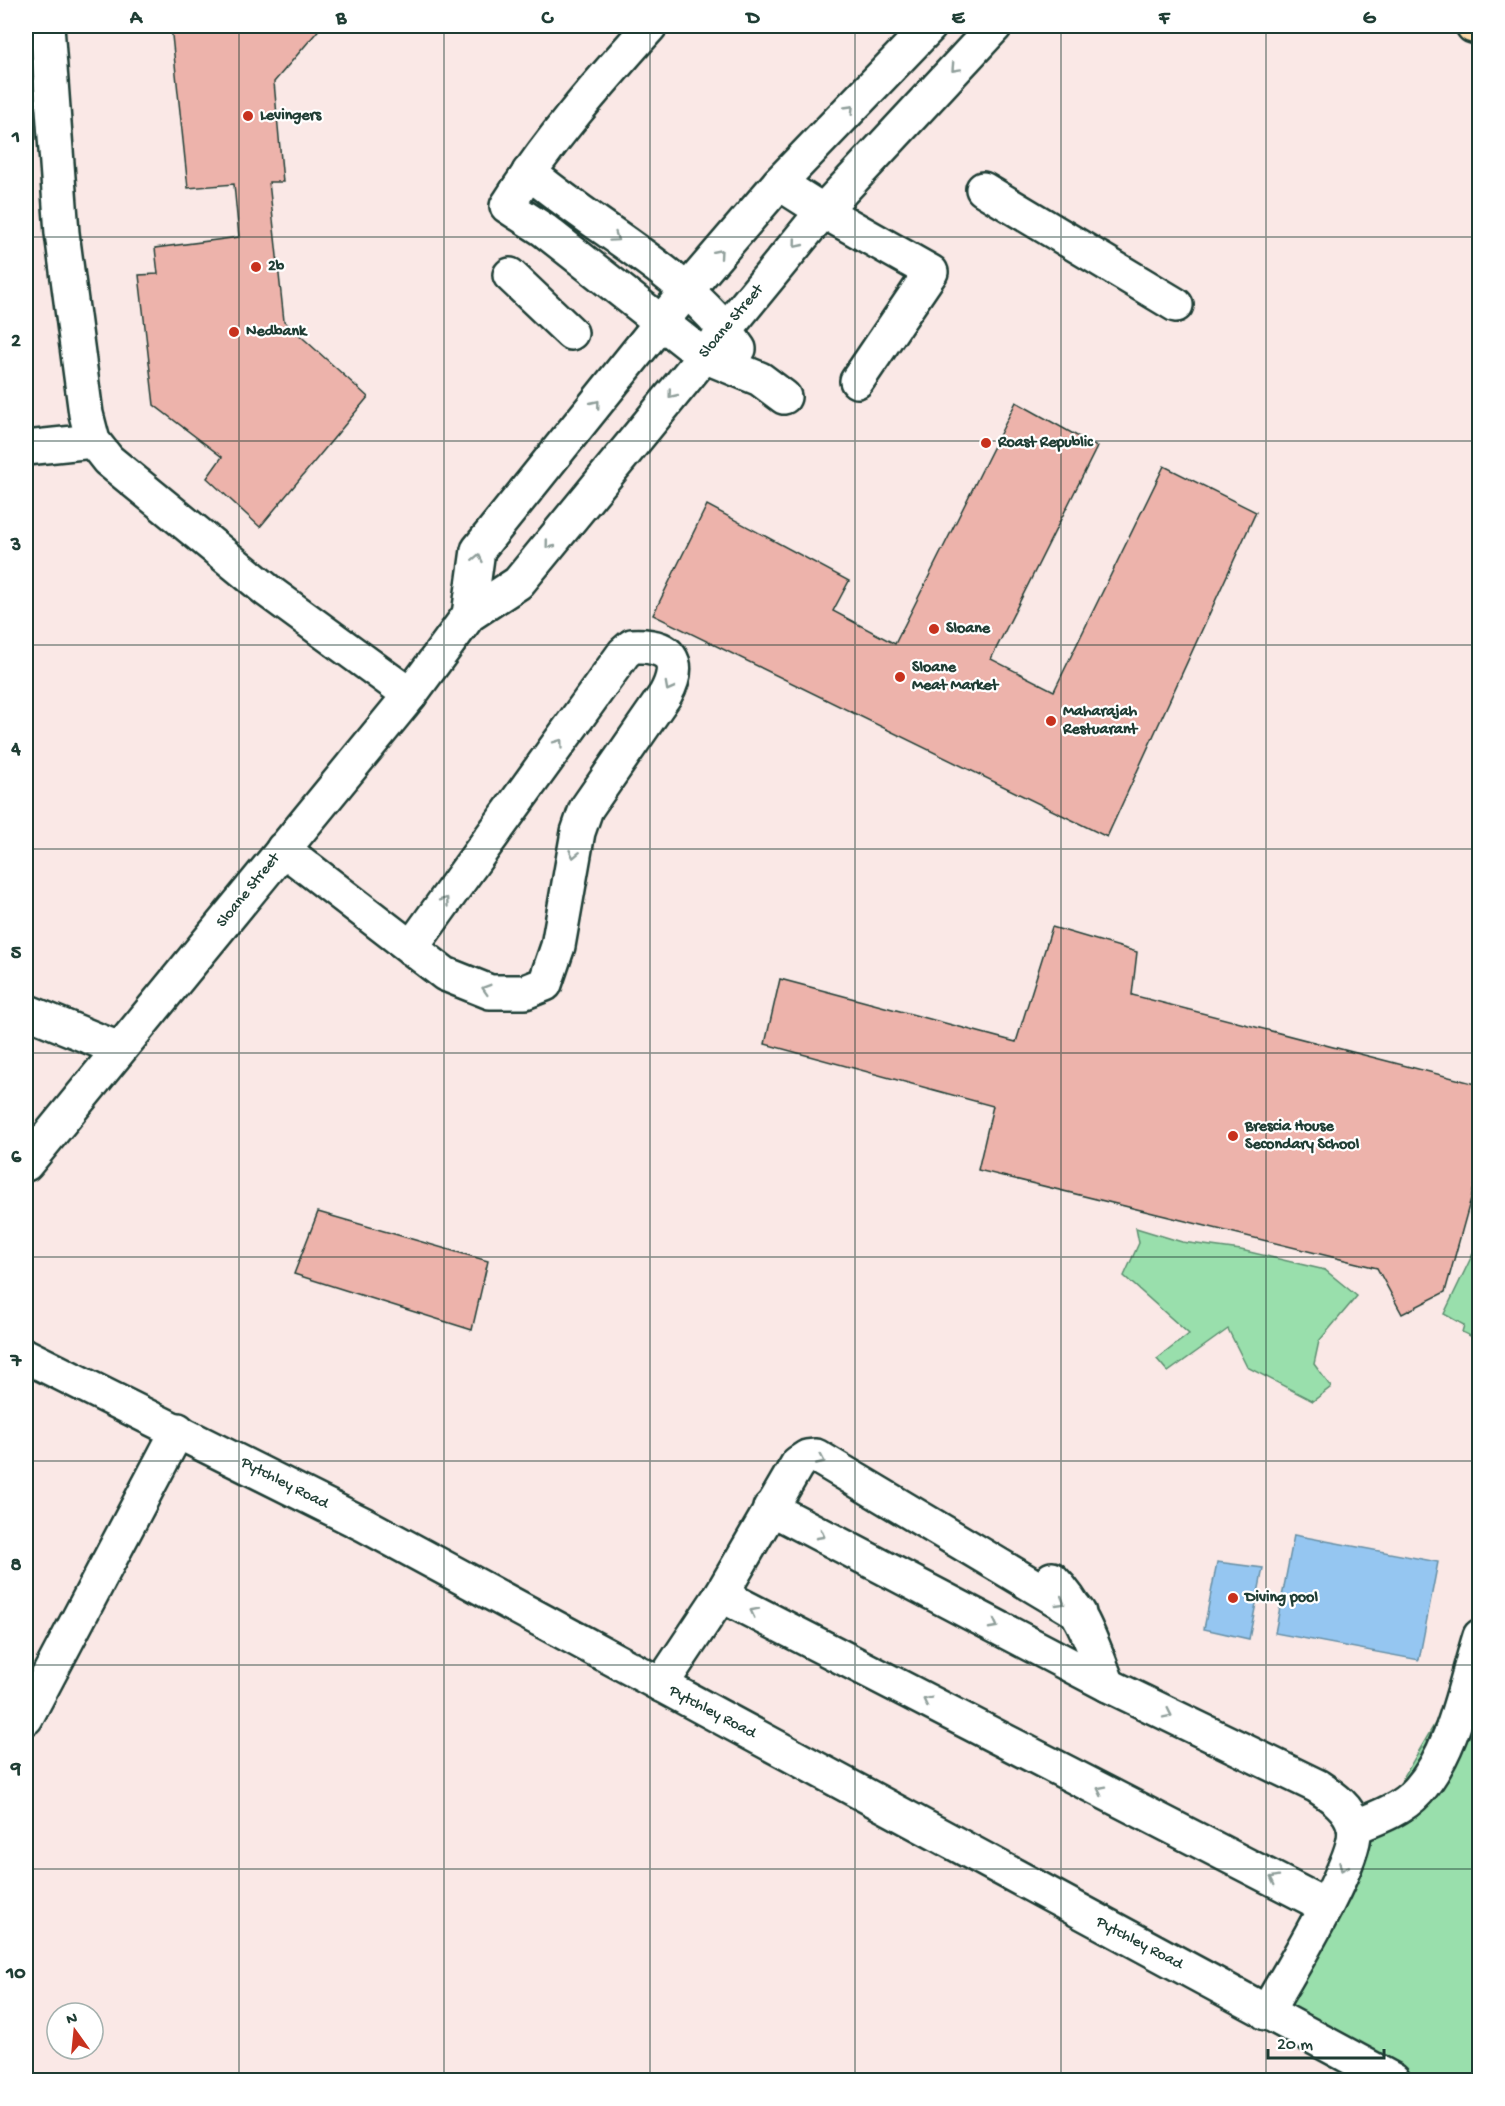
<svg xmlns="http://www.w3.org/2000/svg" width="1505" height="2106" font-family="'Gochi Hand',sans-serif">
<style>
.green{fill:#99dfac;stroke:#5c8e70;stroke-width:1.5}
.water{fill:#95c6f1;stroke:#668fa5;stroke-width:1.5}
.building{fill:#edb3ab;stroke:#1f3d34;stroke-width:1.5}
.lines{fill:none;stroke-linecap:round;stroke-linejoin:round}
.minor-casing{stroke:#1f3d34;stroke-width:38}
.major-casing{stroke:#1f3d34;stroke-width:38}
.minor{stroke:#fff;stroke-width:33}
.major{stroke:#fddcac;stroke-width:33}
.oneway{stroke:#8f9e9a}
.grid{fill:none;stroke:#1f3d34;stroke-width:1.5;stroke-opacity:0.55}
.poi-dot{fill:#c8321e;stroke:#fff;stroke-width:2}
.labels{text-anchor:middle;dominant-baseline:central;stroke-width:4.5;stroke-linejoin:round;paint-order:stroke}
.poi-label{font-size:16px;font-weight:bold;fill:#1f3d34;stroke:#fff;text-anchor:start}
.street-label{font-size:16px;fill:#1f3d34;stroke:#fff}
.neatline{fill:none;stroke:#1f3d34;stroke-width:2}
.grid-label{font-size:20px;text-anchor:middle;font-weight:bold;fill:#1f3d34}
</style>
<rect width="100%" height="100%" fill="#fae8e6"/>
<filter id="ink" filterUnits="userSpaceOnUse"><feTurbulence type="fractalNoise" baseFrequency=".0167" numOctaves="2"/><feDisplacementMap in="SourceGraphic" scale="12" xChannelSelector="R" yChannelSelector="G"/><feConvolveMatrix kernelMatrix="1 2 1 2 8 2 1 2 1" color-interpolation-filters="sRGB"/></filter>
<g filter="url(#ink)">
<g class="green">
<polygon points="1136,1228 1182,1242 1241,1250 1325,1270 1357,1296 1319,1341 1314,1364 1331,1387 1313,1401 1247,1367 1228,1329 1168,1372 1157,1359 1189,1334 1124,1276 1139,1243"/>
<polygon points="1479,1241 1479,1340 1462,1332 1464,1325 1444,1314"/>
<polygon points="1479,1648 1479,2080 1403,2080 1266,2013"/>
</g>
<g class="water">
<polygon points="1294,1535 1438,1562 1419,1660 1275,1633"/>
<polygon points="1217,1562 1263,1568 1249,1639 1204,1629"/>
</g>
<g class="building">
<polygon points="171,26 322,26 274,82 283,182 269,182 284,321 368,397 260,527 207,478 222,457 154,405 139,275 158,274 155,248 239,237 234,184 188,188"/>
<polygon points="1016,402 1097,447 991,659 1054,691 1164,466 1256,512 1107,837 653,615 707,505 849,581 833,611 895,644"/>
<polygon points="1052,927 1137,952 1132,995 1480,1085 1480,1166 1445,1292 1402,1314 1377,1268 978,1170 993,1106 765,1044 780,979 1016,1042"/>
<polygon points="318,1212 488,1261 472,1330 294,1274"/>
</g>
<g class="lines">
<defs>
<g id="minor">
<polyline points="47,26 62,233 86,414 93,441 108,460 268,591 410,695"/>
<path d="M650,26C599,83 548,141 507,206L544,230L704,356L760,379L784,397"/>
<path d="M529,172C598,231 687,272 739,349"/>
<polyline points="779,183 823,211 931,272 857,381"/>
<polyline points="983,189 1176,305"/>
<polyline points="510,275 571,333"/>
<polyline points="26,448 93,441"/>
<polyline points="469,615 478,550 688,289 779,183 930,26"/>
<path d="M283,849L445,974L490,992H525L545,984L558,946L578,832L586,809L665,695C684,661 670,644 632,646L624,653L411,948"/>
<polyline points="26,1011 119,1049"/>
<polyline points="26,1164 410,695 469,615 518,583 823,211 995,26"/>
<polyline points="26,1356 365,1525 1393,2080"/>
<path d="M770,1508L1108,1685L1317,1786C1332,1796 1349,1807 1354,1826C1361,1857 1284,1981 1266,2013"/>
<polyline points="721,1595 1326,1906"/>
<path d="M661,1685L721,1595L798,1463L807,1457L816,1456L1079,1613L1052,1579C1082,1609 1093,1646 1108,1685"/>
<polyline points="26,1718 178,1430"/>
<path d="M1354,1827C1377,1818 1402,1809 1418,1791C1454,1750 1464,1687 1480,1636"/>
</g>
<polyline id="major" points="1473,26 1480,28"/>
</defs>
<use href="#minor" class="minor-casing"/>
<use href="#major" class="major-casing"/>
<use href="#minor" class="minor"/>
<use href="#major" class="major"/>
</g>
<defs><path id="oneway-chevron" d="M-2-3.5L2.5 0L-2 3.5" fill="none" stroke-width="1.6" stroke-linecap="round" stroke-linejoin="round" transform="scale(1.5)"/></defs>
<g class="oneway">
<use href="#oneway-chevron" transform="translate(955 68) rotate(133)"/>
<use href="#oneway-chevron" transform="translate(850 109) rotate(-46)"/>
<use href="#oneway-chevron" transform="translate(615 238) rotate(35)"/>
<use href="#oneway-chevron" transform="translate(797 244) rotate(129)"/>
<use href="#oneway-chevron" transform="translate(719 253) rotate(-49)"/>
<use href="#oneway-chevron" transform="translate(672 394) rotate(129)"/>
<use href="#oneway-chevron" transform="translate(596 404) rotate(-51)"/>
<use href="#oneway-chevron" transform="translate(549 545) rotate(129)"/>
<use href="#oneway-chevron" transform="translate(478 558) rotate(-78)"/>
<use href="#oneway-chevron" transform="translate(669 687) rotate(118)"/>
<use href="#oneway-chevron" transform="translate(559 743) rotate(-54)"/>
<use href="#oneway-chevron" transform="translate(574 854) rotate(102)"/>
<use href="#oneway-chevron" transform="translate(445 901) rotate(-54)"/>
<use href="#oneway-chevron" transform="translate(486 989) rotate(-163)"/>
<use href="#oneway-chevron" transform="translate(821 1460) rotate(24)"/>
<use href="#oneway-chevron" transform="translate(821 1535) rotate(28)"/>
<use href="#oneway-chevron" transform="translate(1061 1602) rotate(31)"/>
<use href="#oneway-chevron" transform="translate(754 1612) rotate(-153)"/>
<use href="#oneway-chevron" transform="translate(994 1625) rotate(28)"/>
<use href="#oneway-chevron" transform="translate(927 1701) rotate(-153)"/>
<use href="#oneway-chevron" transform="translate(1168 1714) rotate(26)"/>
<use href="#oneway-chevron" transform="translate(1101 1790) rotate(-153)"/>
<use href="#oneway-chevron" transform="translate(1343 1867) rotate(114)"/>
<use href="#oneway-chevron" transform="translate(1274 1879) rotate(-153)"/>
</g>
</g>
<path class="grid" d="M239,26V2080M444,26V2080M650,26V2080M855,26V2080M1061,26V2080M1266,26V2080M26,237H1480M26,441H1480M26,645H1480M26,849H1480M26,1053H1480M26,1257H1480M26,1461H1480M26,1665H1480M26,1869H1480"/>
<g class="poi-dot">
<circle cx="248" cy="116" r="6"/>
<circle cx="256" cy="267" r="6"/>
<circle cx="234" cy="332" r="6"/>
<circle cx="986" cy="443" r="6"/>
<circle cx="934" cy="629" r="6"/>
<circle cx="900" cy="677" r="6"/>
<circle cx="1051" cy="721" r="6"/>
<circle cx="1233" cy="1136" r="6"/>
<circle cx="1233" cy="1598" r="6"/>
</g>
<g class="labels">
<g class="poi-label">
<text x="260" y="116">Levingers</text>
<text x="268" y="267">2b</text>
<text x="246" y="332">Nedbank</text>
<text x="998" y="443">Roast Republic</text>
<text x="946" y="629">Sloane</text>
<text x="912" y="668">Sloane<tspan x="912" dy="18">Meat Market</tspan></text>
<text x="1063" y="712">Maharajah<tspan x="1063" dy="18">Restuarant</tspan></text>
<text x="1245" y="1127">Brescia House<tspan x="1245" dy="18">Secondary School</tspan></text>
<text x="1245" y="1598">Diving pool</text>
</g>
<g class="street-label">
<text transform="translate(732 322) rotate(-50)">Sloane Street</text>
<text transform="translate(249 891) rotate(-51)">Sloane Street</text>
<text transform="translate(284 1484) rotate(27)">Pytchley Road</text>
<text transform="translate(712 1713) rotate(28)">Pytchley Road</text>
<text transform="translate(1139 1944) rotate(28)">Pytchley Road</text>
</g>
</g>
<rect width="1505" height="2106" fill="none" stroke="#fff" stroke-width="66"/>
<g transform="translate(75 2031) rotate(345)"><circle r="28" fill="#ffffff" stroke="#a5b1ae" stroke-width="1.5"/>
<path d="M0-4.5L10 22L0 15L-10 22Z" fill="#c8321e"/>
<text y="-9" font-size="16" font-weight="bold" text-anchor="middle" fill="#1f3d34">N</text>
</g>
<path d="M1268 2049v9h116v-9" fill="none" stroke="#1f3d34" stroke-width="3"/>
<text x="1277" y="2049" font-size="18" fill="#1f3d34" stroke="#ffffff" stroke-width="4.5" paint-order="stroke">20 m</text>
<rect x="33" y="33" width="1439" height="2040" class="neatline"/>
<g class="grid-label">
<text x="136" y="23">A</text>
<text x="341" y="23">B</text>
<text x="547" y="23">C</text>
<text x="753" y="23">D</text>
<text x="958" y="23">E</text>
<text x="1164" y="23">F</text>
<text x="1369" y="23">G</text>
<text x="16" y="142">1</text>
<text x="16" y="346">2</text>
<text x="16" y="550">3</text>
<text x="16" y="754">4</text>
<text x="16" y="958">5</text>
<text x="16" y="1162">6</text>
<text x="16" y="1366">7</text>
<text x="16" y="1570">8</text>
<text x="16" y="1774">9</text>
<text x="16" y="1978">10</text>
</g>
</svg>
